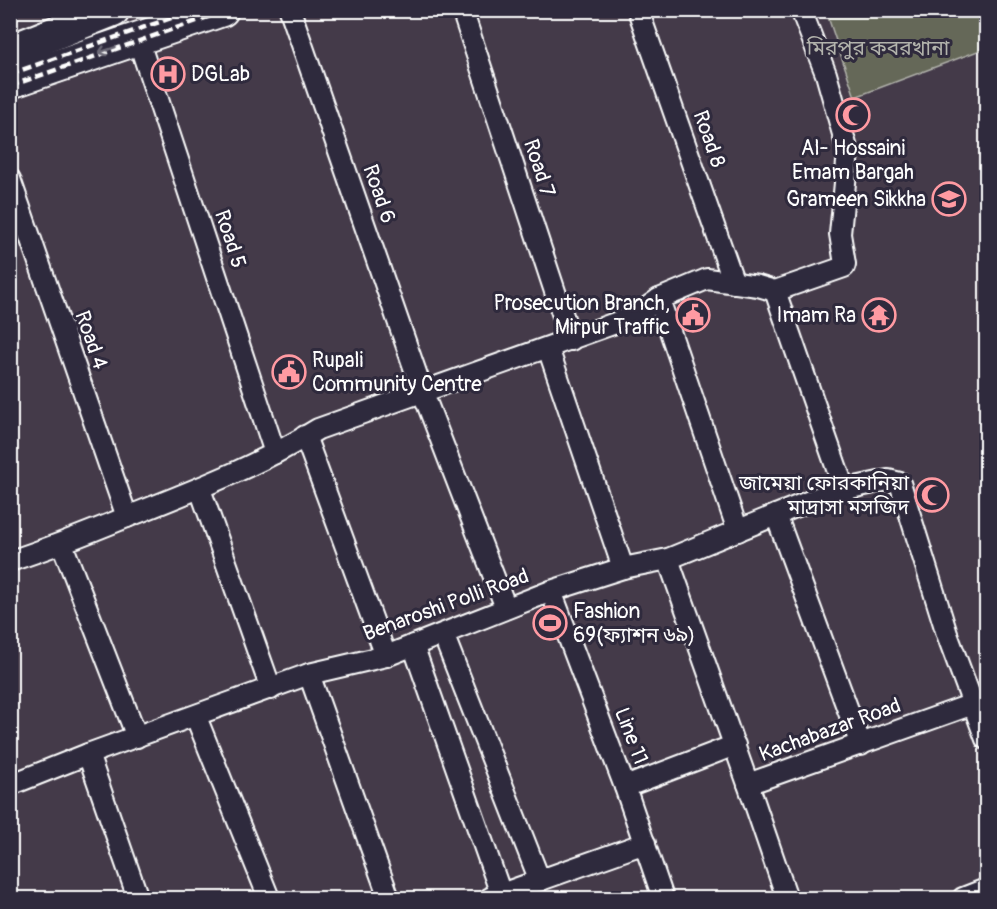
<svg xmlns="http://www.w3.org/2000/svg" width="997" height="909" font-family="Pangolin,'Noto Sans Bengali',sans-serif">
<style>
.green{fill:#656759;stroke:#b2b3ac;stroke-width:1.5}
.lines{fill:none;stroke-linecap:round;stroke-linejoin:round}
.street-casing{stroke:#fff;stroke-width:24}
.primary-casing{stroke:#fff;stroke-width:36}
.street{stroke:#2f2a3d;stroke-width:20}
.primary{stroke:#2f2a3d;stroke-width:32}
.rail{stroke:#fff;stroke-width:4.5;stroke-dasharray:9 4.5;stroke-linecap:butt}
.oneway{stroke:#6d6a77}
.labels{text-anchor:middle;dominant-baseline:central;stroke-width:6;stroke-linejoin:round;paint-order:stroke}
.park-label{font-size:21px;fill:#b2b3ac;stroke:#2f2a3d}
.poi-label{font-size:21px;fill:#fff;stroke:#2f2a3d;text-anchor:end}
.street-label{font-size:21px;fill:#fff;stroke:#2f2a3d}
</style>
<rect width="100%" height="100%" fill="#443a49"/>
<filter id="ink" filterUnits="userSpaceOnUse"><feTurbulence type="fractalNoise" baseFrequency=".0167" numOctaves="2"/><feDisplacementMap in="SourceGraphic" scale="12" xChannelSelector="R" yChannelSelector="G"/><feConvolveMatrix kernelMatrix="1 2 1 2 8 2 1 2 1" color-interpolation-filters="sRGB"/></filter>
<g filter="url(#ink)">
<polygon class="green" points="826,11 986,11 986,48 855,97"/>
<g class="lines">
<defs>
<g id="street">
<polyline points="290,10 423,393 506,608"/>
<polyline points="462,10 571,340"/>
<polyline points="638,10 734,283"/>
<polyline points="138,39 275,453"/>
<polyline points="10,179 127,517"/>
<polyline points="775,291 844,489"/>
<polyline points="659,299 738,531"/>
<polyline points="548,348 623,568"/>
<polyline points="305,436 386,656"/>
<polyline points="200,489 271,689"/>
<polyline points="776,515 861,745"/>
<polyline points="62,544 137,737"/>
<polyline points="668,559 748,784"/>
<path d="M10,561C50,548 88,533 127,517C192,491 258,466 318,429L635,316L659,299L707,279L758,286L775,291L844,267L845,264L840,234L848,152L826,74L801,10"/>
<polyline points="551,591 625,787 663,898"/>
<polyline points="443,634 540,881"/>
<polyline points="413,645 501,894"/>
<polyline points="309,674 389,898"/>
<polyline points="196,717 269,898"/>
<polyline points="88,754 138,898"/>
<polyline points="10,785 88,754 309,674 386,656 551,591 623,568 668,559 832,492 888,480 900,483 947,634 986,739"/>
<polyline points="625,787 735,745"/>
<polyline points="490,898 645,843"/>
<polyline points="787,898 748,784 973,704"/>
<polyline points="963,898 986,889"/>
</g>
<g id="primary">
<polyline points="10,51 113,10"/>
<polyline points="10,82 222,10"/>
</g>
</defs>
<use href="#street" class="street-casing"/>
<use href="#primary" class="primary-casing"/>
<use href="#street" class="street"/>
<use href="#primary" class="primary"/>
<g class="rail">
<polyline points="10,74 194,10"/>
<polyline points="10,86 228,10"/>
</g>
</g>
<defs><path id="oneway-shaft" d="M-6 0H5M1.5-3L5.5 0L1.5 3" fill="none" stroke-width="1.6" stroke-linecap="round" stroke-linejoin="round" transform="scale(1.5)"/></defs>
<use class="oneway" href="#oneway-shaft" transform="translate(107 50) rotate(161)"/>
</g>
<defs>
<symbol id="hospital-ring" viewBox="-11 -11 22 22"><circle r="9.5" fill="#2f2a3d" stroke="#ff9aa2" stroke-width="1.5"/><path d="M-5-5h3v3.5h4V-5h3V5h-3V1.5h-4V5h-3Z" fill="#ff9aa2"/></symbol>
<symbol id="mosque-ring" viewBox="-11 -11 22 22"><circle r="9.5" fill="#2f2a3d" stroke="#ff9aa2" stroke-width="1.5"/><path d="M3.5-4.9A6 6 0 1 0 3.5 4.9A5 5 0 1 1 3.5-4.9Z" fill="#ff9aa2"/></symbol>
<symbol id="school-ring" viewBox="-11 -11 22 22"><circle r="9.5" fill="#2f2a3d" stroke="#ff9aa2" stroke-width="1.5"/><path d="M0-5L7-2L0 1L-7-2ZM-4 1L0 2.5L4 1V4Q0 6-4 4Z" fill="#ff9aa2"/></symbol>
<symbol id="civic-ring" viewBox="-11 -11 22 22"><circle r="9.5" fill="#2f2a3d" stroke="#ff9aa2" stroke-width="1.5"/><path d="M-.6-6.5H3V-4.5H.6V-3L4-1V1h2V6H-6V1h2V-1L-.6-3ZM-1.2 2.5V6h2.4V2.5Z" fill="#ff9aa2"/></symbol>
<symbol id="temple-ring" viewBox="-11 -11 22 22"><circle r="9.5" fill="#2f2a3d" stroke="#ff9aa2" stroke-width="1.5"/><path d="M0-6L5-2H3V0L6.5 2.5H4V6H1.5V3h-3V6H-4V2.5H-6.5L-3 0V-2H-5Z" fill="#ff9aa2"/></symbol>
<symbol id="stadium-ring" viewBox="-11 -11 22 22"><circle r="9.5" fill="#2f2a3d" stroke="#ff9aa2" stroke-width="1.5"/><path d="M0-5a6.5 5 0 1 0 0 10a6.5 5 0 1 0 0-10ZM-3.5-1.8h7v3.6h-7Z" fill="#ff9aa2"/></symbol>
</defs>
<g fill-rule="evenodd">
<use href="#hospital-ring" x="149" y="55" width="38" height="38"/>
<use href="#mosque-ring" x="834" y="96" width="38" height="38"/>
<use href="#school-ring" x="930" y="180" width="38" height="38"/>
<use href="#civic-ring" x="674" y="296" width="38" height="38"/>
<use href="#temple-ring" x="860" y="296" width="38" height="38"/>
<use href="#civic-ring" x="270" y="353" width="38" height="38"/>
<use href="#mosque-ring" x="913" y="476" width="38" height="38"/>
<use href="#stadium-ring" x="531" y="604" width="38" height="38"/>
</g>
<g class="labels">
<g class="park-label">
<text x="878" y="48">মিরপুর কবরখানা</text>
</g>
<g class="poi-label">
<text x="191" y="74" text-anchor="start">DGLab</text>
<text x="853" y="148" text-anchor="middle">Al- Hossaini<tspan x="853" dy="24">Emam Bargah</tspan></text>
<text x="926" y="199">Grameen Sikkha</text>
<text x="670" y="303">Prosecution Branch,<tspan x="670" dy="24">Mirpur Traffic</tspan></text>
<text x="856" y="315">Imam Ra</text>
<text x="312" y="360" text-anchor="start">Rupali<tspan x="312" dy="24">Community Centre</tspan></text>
<text x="909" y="483">জামেয়া ফোরকানিয়া<tspan x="909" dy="24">মাদ্রাসা মসজিদ</tspan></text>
<text x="573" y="611" text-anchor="start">Fashion<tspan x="573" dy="24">69(ফ্যাশন ৬৯)</tspan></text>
</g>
<g class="street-label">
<text transform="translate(709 139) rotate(71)">Road 8</text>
<text transform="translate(539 168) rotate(72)">Road 7</text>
<text transform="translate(379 194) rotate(71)">Road 6</text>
<text transform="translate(230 239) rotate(72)">Road 5</text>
<text transform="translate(91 340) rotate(71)">Road 4</text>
<text transform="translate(446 605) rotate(-20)">Benaroshi Polli Road</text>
<text transform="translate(830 730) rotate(-20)">Kachabazar Road</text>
<text transform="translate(631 736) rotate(69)">Line 11</text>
</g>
</g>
<rect width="997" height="909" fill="none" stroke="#2f2a3d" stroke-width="36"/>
<rect x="18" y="18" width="961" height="873" fill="none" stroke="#fff" stroke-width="2" filter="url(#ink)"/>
</svg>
